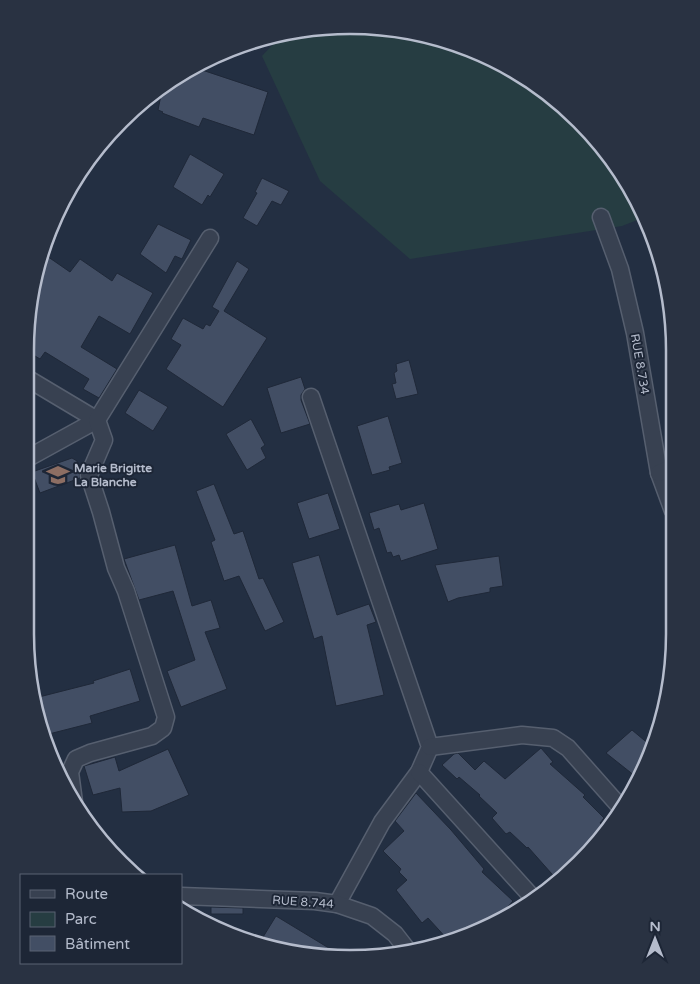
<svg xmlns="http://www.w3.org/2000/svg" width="700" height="984" font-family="'Varela Round',sans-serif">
<rect width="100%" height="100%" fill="#232f42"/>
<!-- green -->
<path fill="#263d42" d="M372,26L494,59L595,136L645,217L622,226L410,259L320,181L262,56L279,38Z"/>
<!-- building -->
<g fill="#424e64" stroke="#1f2838">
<path d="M199,69L268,92L254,135L203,118L199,127L162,113L163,112L158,110L162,90Z"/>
<path d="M190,154L224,174L210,197L208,195L202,205L173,187Z"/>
<path d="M262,178L289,191L281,205L272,201L257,226L243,218L257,193L255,192Z"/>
<path d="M158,224L191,240L182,259L175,256L166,273L140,254Z"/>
<path d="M44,254L70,272L80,259L112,281L117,273L153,293L130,334L99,316L81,347L117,369L99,398L83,389L89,379L45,352L40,359L30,353L31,286Z"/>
<path d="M237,261L249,269L224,311L267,338L223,407L166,369L181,345L171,339L183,318L203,329L206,324L210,326L219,311L212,307Z"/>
<path d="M409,360L418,394L396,399L392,384L396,383L394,373L397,371L396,364Z"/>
<path d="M301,377L305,389L301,395V400L310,424L281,433L267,388Z"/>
<path d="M139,390L168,407L153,431L125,413Z"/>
<path d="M388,416L402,463L389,467L390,470L372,475L357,426Z"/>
<path d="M251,419L265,445L261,448L266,458L247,470L226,434Z"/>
<path d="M72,458L77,461L80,470V478L40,493L32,472Z"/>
<path d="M214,484L234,534L243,531L259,579L263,578L284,622L265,631L239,576L224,581L211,542L215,540L196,491Z"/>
<path d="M328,493L340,529L309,539L297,503Z"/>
<path d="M424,503L438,549L401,561L399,555L393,557L391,552L387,553L379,528L374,530L369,513L399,504L401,510Z"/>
<path d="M175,545L192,606L211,600L220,628L205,632L227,689L181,707L167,671L195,660L173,591L139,600L124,559Z"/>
<path d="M319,555L337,615L369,604L376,622L367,625L384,695L336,706L322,636L314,639L292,563Z"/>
<path d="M499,556L503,586L490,588V592L458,598L448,602L435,565Z"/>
<path d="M130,669L140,701L90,716L92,723L45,735L35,698L94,683L93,681Z"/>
<path d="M632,730L650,745L640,780L606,753Z"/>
<path d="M541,748L553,762L550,764L585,795L583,797L604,818L600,823L609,830L563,879L559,882L528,847L527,848L510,832L506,834L492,818L497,813L479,796L480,795L459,777L457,779L442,765L454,754L458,753L475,770L484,761L505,779Z"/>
<path d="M168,749L189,795L151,811L122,812L120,788L93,795L84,766L115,757L119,771Z"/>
<path d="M416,793L451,830L484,869L482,872L513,901L494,922L475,934L449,941L428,918L422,923L396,890L407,880L399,872L401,869L383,851L404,831L395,821Z"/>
<path d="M211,907L243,908V914H211Z"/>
<path d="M276,916L342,956H307L260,942Z"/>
</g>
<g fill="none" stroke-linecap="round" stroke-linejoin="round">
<defs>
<g id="street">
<path d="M601,217L620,269L635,333L659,473L673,511"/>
<path d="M311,397L430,747L419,772L382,822L337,904"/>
<path d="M28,458L97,420L30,380"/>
<path d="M659,473L673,467"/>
<path d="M430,747L522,735L553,738L568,748L622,809"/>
<path d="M419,772L533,898"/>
<path d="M74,802L70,772L76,759L90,753L152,736L163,728L166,717L126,591L116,568L101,512L89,475L104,440L97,420L210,238"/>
<path d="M181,896L315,901L337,904L372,916L395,934L409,952"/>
</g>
</defs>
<!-- street casing -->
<use href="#street" stroke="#565f6f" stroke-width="19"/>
<!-- street -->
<use href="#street" stroke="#384151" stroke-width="16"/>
</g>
<!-- icons -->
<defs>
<symbol id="school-bare" viewBox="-9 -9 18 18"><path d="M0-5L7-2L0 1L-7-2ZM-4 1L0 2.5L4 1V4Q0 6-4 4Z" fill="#8d6e63" stroke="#1d2636" stroke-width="2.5" paint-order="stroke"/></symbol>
</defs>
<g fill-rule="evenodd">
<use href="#school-bare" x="42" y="459" width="32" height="32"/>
</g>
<g text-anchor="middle" stroke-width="4" stroke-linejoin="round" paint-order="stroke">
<!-- street labels -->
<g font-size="12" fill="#b5bccc" stroke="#1d2636">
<text transform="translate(640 364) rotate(80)" y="4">RUE 8.734</text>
<text transform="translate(303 902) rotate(4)" y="4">RUE 8.744</text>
</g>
<!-- poi labels -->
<g font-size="12" font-weight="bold" fill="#b5bccc" stroke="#1d2636" text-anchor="start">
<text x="74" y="472">Marie Brigitte<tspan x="74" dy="14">La Blanche</tspan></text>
</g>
</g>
<!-- crop -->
<path d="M0 0H700V984H0ZM350 34H350A316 316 0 0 1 666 350V634A316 316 0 0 1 350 950H350A316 316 0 0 1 34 634V350A316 316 0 0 1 350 34Z" fill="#293242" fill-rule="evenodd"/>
<path fill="none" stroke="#b5bccc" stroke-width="2.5" d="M350 34H350A316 316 0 0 1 666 350V634A316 316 0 0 1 350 950H350A316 316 0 0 1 34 634V350A316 316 0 0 1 350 34Z"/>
<!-- legend -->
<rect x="20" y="874" width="162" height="90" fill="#1d2636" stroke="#5a6272"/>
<rect x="30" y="890" width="25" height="8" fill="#384151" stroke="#5a6272"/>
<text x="65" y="899" font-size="15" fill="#b5bccc">Route</text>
<rect x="30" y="912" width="25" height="15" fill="#263d42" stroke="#5a6272"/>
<text x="65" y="924" font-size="15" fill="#b5bccc">Parc</text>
<rect x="30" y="936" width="25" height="15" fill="#424e64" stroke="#5a6272"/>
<text x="65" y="949" font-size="15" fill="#b5bccc">Bâtiment</text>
<!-- north arrow -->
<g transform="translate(655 939)" stroke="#1d2636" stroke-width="4" paint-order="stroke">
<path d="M0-4L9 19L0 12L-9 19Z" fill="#b5bccc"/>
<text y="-8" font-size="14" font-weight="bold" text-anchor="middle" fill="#b5bccc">N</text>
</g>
</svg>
